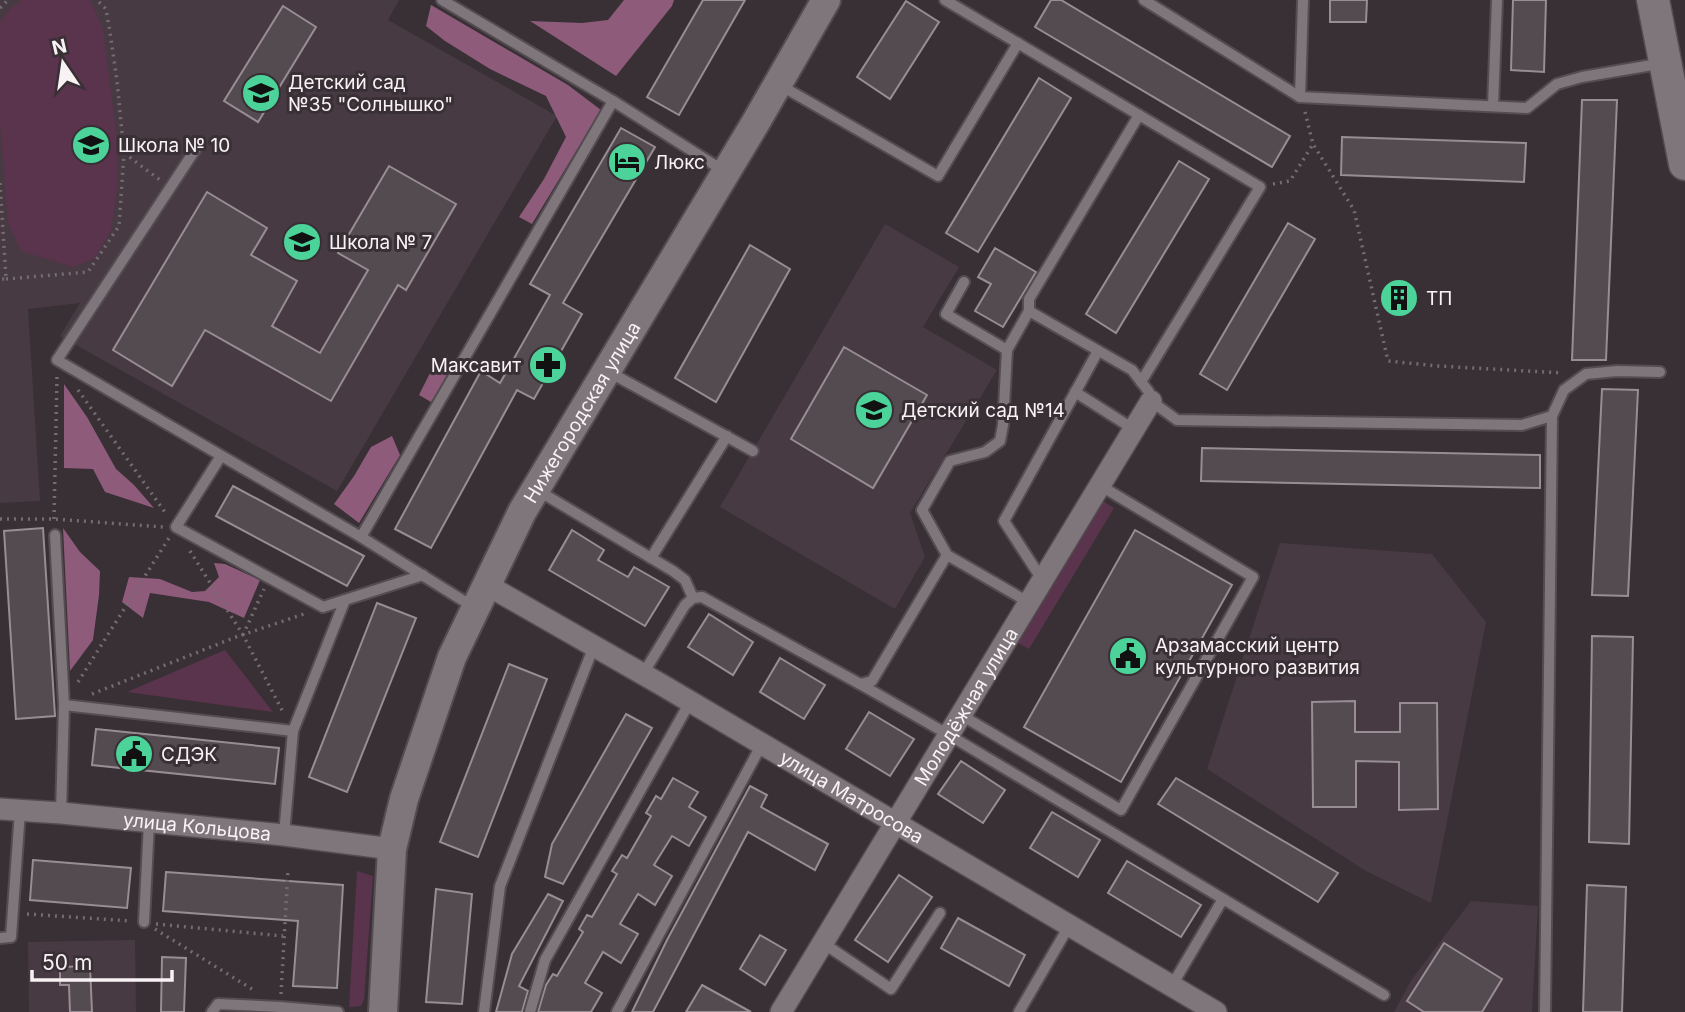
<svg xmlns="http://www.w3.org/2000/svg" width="1685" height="1012" font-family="Inter,sans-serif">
<rect width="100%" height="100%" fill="#383035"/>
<!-- built -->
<g fill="#483a42">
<path d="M0,0H399L388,20L557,116L337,491L60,336L80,303L28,309L40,501L0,503Z"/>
<path d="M885,224L959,267L923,327L997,370L910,513L925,557L895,609L720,507Z"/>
<path d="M1280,543L1432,554L1486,622L1431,903L1366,871L1207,769Z"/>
<path d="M1471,901L1538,906L1532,1012H1394L1412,979Z"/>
<path d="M135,940L136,1012H29L28,942Z"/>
</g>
<!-- green -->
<g fill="#5a334c">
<path d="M22,0H88L91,2L103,29L117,141V190L111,230L94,259L73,267L21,251L8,222L0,124V22L11,8Z"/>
<path d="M1101,500L1114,508L1029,649L1016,642Z"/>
<path d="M225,650L273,712L127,692Z"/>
<path d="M357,871L373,876L364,1000L361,1006L349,1007Z"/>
</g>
<!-- forest -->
<g fill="#8e5b7b">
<path d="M624,0H674L672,6L616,76L530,21L582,23L608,20Z"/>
<path d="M431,5L568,85L601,110L532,224L519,217L544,179L566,137L546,96L490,69L445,41L426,26Z"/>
<path d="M448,355V377L431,402L419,395L433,367Z"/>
<path d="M64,384L87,417L116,469L134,485L154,508L105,492L93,469L64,468Z"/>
<path d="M392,436L400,455L359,523L334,504L354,476L371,447Z"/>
<path d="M63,528L80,552L100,571L99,595L93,640L70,671Z"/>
<path d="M214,563L225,564L260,580L244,618L209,602L150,593L143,618L122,602L129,577L160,579L192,592L205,591L219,577Z"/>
</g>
<!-- building -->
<g fill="#544b51" stroke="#978d92" stroke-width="2">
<path d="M703,0H745L679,115L647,97Z"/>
<path d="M1051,0H1061L1290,136L1272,167L1035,27Z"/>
<path d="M1330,0H1367L1366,22H1330Z"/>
<path d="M1513,0H1546L1544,72L1511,70Z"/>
<path d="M906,1L939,22L890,99L857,77Z"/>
<path d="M283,6L316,27L258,122L224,101Z"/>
<path d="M1039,78L1071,98L978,252L946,233Z"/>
<path d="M1582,100H1617L1606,360H1572Z"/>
<path d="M621,128L655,147L563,303L582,314L534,399L517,390L431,548L395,529L481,371L500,383L550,295L530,284Z"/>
<path d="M1342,137L1526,143L1524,182L1341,175Z"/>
<path d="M1179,161L1209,179L1116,333L1086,314Z"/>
<path d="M389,166L456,204L406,290L398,285L331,401L205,330L172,386L113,350L207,192L267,228L251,255L297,281L272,326L320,353L368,270L338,253Z"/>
<path d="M1288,223L1315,239L1227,390L1200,374Z"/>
<path d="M750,245L790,269L716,402L675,378Z"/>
<path d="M995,248L1036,272L1003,327L975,311L991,284L978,277Z"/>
<path d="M1398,281L1412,288L1399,315L1385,308Z"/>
<path d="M844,347L927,395L873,488L791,439Z"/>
<path d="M1602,389L1638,390L1628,596L1592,595Z"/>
<path d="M1202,448L1540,455V488L1201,481Z"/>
<path d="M233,486L364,556L347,586L216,516Z"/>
<path d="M43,528L55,716L16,719L4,531Z"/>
<path d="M572,530L604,550L598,560L628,577L634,567L669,587L645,626L549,570Z"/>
<path d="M1135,530L1232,585L1121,782L1024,727Z"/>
<path d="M377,603L416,618L347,792L309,777Z"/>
<path d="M709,614L753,642L733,675L688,647Z"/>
<path d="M1592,636L1633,637L1629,844L1589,842Z"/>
<path d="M780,658L825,685L804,719L760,692Z"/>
<path d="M509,664L547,679L478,857L440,842Z"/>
<path d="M1355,701V732H1400V703H1437L1438,809L1399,810V762L1356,761V807H1313L1312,702Z"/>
<path d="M869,712L914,739L890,776L846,749Z"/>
<path d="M626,714L652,728L563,884L545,877L552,844Z"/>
<path d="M96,729L279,748L275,784L92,765Z"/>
<path d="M961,761L1005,790L983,823L938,794Z"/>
<path d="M673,778L698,792L689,807L706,817L689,846L672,836L654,865L672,876L655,905L638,894L620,924L638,934L621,963L603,952L585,983L602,993L591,1012H538L546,985L553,974L557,976L583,932L579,929L587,915L592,917L617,874L612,871L622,855L627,858L651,816L646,813L656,796L661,799Z"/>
<path d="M1176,778L1338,873L1318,902L1158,804Z"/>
<path d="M750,786L767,795L761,807L828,844L815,870L748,832L653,1012H632L667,940Z"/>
<path d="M1052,812L1100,840L1078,877L1030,848Z"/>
<path d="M33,860L131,868L127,908L30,900Z"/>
<path d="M1127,861L1201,905L1181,937L1108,893Z"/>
<path d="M166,872L343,885L337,988L293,986L298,921L163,911Z"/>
<path d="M899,875L932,897L888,962L855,940Z"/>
<path d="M1587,885L1626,887L1622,1012H1583Z"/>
<path d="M436,889L472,894L462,1004L426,1002Z"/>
<path d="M548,894L563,901L519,986L528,991L522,1012H496L512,954Z"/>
<path d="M958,918L1025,955L1009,986L941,948Z"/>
<path d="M760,935L786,950L765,985L740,969Z"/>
<path d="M1444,943L1502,979L1482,1012H1424L1407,1001Z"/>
<path d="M162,957L186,958L184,1012H161Z"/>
<path d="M90,966L92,1012H70L69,985H60V967Z"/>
<path d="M702,985L751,1012H686Z"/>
</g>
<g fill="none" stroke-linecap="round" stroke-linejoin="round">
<defs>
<g id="service">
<path d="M442,0L613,101L724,171"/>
<path d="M945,0L1139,115L1029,299V311L1132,370L1149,392L1151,401L1177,420L1522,425L1552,416L1564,390L1586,374L1617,371L1660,372"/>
<path d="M1144,0L1300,97L1527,108L1557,84L1582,77L1664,63"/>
<path d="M778,84L938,176L1018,43"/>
<path d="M1300,97L1303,0"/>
<path d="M1493,106L1497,0"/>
<path d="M1139,115L1260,187L1141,382"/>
<path d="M197,147L57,360L361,537L475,608"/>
<path d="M964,282L946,314L1007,350L1029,311"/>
<path d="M1007,350L1003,425L1000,441L985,452L950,461L922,510L947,555L1030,603"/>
<path d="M609,372L753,451"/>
<path d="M1075,392L1135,430"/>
<path d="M221,456L176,527L323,607L423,575"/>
<path d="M537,490L673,571L685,580L693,598"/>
<path d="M55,535L64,705L61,813"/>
<path d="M361,537L613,101"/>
<path d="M651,558L727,436"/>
<path d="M1043,581L1004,521L1098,351"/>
<path d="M643,674L685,605L693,598L702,597L860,684L872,681L947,555"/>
<path d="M860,684L949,735L1384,995"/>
<path d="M64,705L293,731L284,835"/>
<path d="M961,715L1121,810L1253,577L1101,486"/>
<path d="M293,731L345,600"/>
<path d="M144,922L149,823"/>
<path d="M0,938L11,937L20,811"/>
<path d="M823,943L891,989L940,913"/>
<path d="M1171,987L1223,899"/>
<path d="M212,1012L218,1004L280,1007L338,1012"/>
<path d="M484,1012L500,886L594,646"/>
<path d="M530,1012L545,960L690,702"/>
<path d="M617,1012L762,744"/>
<path d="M1019,1012L1069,926"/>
<path d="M1545,1012L1552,416"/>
</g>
<g id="minor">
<path id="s1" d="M487,585L662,685L1216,1012"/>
<path id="s2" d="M0,809L61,813L284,835L392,849"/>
<path id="s3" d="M781,1012L1151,401"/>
</g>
<g id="tertiary">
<path id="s4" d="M383,1012L392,849L404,799L452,657L522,512L756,122L826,0"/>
</g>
<path id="secondary" d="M1653,0L1685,164"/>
</defs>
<!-- service casing -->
<use href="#service" stroke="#534c50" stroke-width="14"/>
<!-- minor casing -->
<use href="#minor" stroke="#534c50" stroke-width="24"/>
<!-- tertiary casing -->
<use href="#tertiary" stroke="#534c50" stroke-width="32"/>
<!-- secondary casing -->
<use href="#secondary" stroke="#534c50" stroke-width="35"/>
<!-- path -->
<g stroke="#736c70" stroke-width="3.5" stroke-dasharray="2 5" stroke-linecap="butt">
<path d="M0,8L8,0"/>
<path d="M1305,112L1313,144L1354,210L1388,361L1438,366L1563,373"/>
<path d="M124,153L160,180"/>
<path d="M0,183L6,279H0"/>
<path d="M1273,184L1290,181L1313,144"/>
<path d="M6,279L88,272L119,226L124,153L117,81L110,32L106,9L97,0"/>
<path d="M78,390L167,515"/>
<path d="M0,519H54L163,527"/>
<path d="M54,519L57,376"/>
<path d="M190,551L243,635L284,714"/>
<path d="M243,635L264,589"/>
<path d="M78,682L169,538"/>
<path d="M92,694L236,637L304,614"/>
<path d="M27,914L131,921"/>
<path d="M156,924L283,936"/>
<path d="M155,929L255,991"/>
<path d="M281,994L288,870"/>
</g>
<!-- service -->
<use href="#service" stroke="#7f767b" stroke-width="10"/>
<!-- minor -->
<use href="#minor" stroke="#7f767b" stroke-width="21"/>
<!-- tertiary -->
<use href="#tertiary" stroke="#7f767b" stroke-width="28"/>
<!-- secondary -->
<use href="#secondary" stroke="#7f767b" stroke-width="32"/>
</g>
<!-- icons -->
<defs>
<symbol id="school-disc" viewBox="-11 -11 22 22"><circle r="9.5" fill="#4cd39a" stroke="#383035"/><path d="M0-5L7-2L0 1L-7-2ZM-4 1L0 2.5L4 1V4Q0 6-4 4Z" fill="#111"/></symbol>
<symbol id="hotel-disc" viewBox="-11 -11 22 22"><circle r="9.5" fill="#4cd39a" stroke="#383035"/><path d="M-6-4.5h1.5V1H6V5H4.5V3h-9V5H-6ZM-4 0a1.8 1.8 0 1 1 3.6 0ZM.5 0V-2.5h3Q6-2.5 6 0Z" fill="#111"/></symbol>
<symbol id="building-disc" viewBox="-11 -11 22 22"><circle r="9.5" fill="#4cd39a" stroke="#383035"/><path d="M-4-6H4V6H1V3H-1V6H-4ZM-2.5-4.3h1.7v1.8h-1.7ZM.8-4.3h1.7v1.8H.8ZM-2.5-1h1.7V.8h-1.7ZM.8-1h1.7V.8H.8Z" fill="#111"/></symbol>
<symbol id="pharmacy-disc" viewBox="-11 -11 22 22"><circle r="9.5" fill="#4cd39a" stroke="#383035"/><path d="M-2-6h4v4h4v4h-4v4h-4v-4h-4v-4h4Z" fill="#111"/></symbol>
<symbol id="civic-disc" viewBox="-11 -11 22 22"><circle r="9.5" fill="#4cd39a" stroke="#383035"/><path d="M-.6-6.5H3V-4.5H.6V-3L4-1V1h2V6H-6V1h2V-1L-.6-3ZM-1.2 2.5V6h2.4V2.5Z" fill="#111"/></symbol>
</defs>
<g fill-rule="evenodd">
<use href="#school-disc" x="239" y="71" width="44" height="44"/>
<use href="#school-disc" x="69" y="123" width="44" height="44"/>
<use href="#hotel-disc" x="605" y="140" width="44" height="44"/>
<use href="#school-disc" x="280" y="220" width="44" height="44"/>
<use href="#building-disc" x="1377" y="276" width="44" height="44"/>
<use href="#pharmacy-disc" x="526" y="343" width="44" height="44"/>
<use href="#school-disc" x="852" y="388" width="44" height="44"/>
<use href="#civic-disc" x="1106" y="634" width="44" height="44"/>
<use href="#civic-disc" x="112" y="732" width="44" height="44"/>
</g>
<g text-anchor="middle" stroke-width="6" stroke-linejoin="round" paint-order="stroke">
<!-- poi labels -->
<g font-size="19" fill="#f8f2f5" stroke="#383035" text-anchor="start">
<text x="288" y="89">Детский сад<tspan x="288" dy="22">№35 "Солнышко"</tspan></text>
<text x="118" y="152">Школа № 10</text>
<text x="654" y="169">Люкс</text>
<text x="329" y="249">Школа № 7</text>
<text x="1426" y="305">ТП</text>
<text x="521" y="372" text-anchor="end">Максавит</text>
<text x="901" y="417">Детский сад №14</text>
<text x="1155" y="652">Арзамасский центр<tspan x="1155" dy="22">культурного развития</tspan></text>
<text x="161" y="761">СДЭК</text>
</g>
<!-- street labels -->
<g font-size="19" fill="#f8f2f5" stroke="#383035">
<text dy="7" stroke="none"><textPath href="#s4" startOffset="642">Нижегородская улица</textPath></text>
<text dy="7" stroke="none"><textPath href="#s3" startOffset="357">Молодёжная улица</textPath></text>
<text dy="7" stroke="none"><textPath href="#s1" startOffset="422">улица Матросова</textPath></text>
<text dy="7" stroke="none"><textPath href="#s2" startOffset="198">улица Кольцова</textPath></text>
</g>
</g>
<!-- north arrow -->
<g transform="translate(63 63) rotate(347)" stroke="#383035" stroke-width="5" paint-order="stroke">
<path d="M0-5L12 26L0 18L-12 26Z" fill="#f8f2f5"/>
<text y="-10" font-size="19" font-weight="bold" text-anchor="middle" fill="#f8f2f5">N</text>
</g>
<!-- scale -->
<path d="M32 970v10h140v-10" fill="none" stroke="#f8f2f5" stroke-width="3.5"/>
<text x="42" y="970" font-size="21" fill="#f8f2f5" stroke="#383035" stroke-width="5" paint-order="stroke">50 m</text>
</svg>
